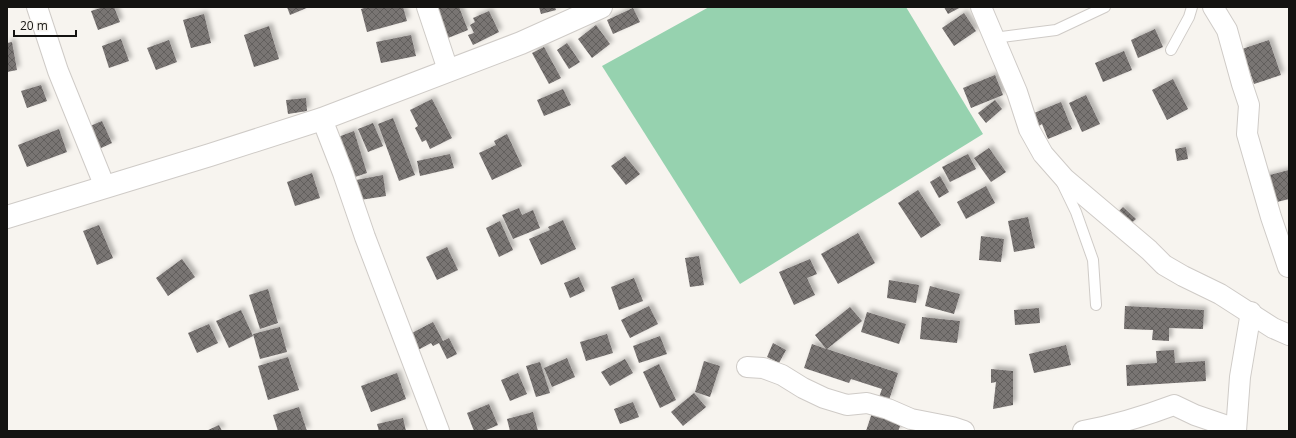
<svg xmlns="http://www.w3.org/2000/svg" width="1296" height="438" font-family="'Open Sans',sans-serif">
<defs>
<pattern id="building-cross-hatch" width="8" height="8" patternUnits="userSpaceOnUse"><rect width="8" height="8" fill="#797473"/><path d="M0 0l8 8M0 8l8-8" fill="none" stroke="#625e5d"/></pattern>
<filter id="shadow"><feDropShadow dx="3.5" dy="-3.5" stdDeviation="2" flood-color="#0004"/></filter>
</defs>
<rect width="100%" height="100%" fill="#f7f4ef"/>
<!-- green -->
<path fill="#96d2af" d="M709,7H906L983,134L740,284L602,66Z"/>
<!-- building -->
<g fill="url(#building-cross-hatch)" filter="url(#shadow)">
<path d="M104,7H114L120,22L98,30L91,11Z"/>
<path d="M287,7H309L290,15Z"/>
<path d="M367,7H403L407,21L367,32L361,9Z"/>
<path d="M441,7H459L468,30L448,38L437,9Z"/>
<path d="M539,7H555L556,10L541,14Z"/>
<path d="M944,7H961L948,14Z"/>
<path d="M633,8L640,22L613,34L607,20Z"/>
<path d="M489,11L499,32L473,45L468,35L474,33L470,25L475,22L473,18Z"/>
<path d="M964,13L976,31L954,46L942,28Z"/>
<path d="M204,14L211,43L191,48L183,20Z"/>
<path d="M596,25L610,44L592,58L578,39Z"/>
<path d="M269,26L279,59L254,67L244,35Z"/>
<path d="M1155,29L1163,47L1138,58L1131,40Z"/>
<path d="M411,35L416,56L381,63L376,42Z"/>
<path d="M121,39L129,61L109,68L102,46Z"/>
<path d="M169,40L177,62L156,70L147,48Z"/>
<path d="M1269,40L1281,75L1254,84L1242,49Z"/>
<path d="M12,42L17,70L7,72V43Z"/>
<path d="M567,43L580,62L569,69L557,50Z"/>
<path d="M544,47L561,78L549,84L532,53Z"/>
<path d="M1124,51L1132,70L1103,82L1095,63Z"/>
<path d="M995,75L1003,95L971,108L963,88Z"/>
<path d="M1173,79L1188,109L1167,120L1152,90Z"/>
<path d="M41,85L47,101L27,108L21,91Z"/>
<path d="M563,89L571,105L544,116L537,100Z"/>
<path d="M1086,95L1100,124L1082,132L1069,103Z"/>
<path d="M306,98L307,111L288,114L286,100Z"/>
<path d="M432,99L452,138L430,149L426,140L422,142L415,128L418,126L410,110Z"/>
<path d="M995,100L1002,109L986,123L978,113Z"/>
<path d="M1061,102L1072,129L1048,139L1042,124L1039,126L1034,113Z"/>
<path d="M393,118L415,175L399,181L378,124Z"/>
<path d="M102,121L112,143L99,149L90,126Z"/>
<path d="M373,123L383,146L368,152L358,129Z"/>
<path d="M59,129L67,152L27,167L18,145Z"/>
<path d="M354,131L367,173L352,178L338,137Z"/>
<path d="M507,134L522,166L492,180L479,153L496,145L494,141Z"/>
<path d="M1186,147L1188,159L1177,161L1175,149Z"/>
<path d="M989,148L1006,172L991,182L974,158Z"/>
<path d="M450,154L454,168L420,176L417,161Z"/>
<path d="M968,154L976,169L950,182L942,167Z"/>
<path d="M625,156L640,174L626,185L611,166Z"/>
<path d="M1289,170V199L1269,204L1262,177Z"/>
<path d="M312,173L320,198L295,206L287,182Z"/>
<path d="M383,175L386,196L360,200L356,180Z"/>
<path d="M940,176L949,192L939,198L930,182Z"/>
<path d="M986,186L995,203L966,219L957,202Z"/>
<path d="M918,190L941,225L921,238L898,203Z"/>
<path d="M1123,207L1136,219L1128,226L1116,214Z"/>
<path d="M519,208L522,215L533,210L540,228L513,239L502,215Z"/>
<path d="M1028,217L1035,248L1014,252L1008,221Z"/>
<path d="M563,220L576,249L541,265L529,239L550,230L548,227Z"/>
<path d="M500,221L513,250L499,257L486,228Z"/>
<path d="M99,225L113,258L97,265L83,231Z"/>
<path d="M858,233L875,263L838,284L821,254Z"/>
<path d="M981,236L1004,239L1001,262L979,260Z"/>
<path d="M447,247L458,270L437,280L426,257Z"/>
<path d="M699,256L704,285L690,287L685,258Z"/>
<path d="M182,259L195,277L168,296L156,278Z"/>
<path d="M810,259L817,274L807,278L815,295L794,305L779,272Z"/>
<path d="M579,277L585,291L570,298L564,283Z"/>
<path d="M634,278L643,301L619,310L611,287Z"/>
<path d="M889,280L919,285L916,303L887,298Z"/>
<path d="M930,286L960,294L954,314L925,306Z"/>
<path d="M268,289L278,323L260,329L249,295Z"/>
<path d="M649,306L658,324L630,338L621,320Z"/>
<path d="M1125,306L1204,310L1203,329L1169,328V341L1152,340L1153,330L1124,329Z"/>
<path d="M850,307L862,321L827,349L898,373L889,400L879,397L882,389L851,379L849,383L804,368L812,344L826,349L815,335Z"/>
<path d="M1039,308L1040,323L1015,325L1014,310Z"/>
<path d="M241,310L253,336L229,348L216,321Z"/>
<path d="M867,312L906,324L899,344L861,332Z"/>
<path d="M922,317L960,321L957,343L920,339Z"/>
<path d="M433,322L443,341L449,338L457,354L447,359L439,343L433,346L431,343L418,350L410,334Z"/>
<path d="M209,324L218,343L197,353L188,333Z"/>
<path d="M280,327L287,352L260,359L253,334Z"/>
<path d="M607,334L613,353L586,361L580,342Z"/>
<path d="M660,336L667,354L639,363L633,346Z"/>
<path d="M773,343L786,350L779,363L767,357Z"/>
<path d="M1066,345L1071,365L1034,373L1029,354Z"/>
<path d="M1174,350L1175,363L1205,361L1206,381L1127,386L1126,365L1157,363L1156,351Z"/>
<path d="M288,357L299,390L268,400L258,366Z"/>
<path d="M567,358L575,377L552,387L544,368Z"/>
<path d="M625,359L633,373L610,386L601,372Z"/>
<path d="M704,361L720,366L710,397L695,392Z"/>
<path d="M540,362L550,393L536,397L526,366Z"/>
<path d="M659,364L676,400L660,408L643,372Z"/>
<path d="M991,369L1013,371V405L993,409L996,382L991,383Z"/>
<path d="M397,373L406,399L371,412L361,386Z"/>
<path d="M518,373L527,394L510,401L501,380Z"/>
<path d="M694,393L706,407L683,426L671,412Z"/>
<path d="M633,402L639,417L620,424L614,409Z"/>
<path d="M489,404L498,425L484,431H474L467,413Z"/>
<path d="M299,407L307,431H278L273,415Z"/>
<path d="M533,412L538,431H510L507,419Z"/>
<path d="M872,413L901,424L898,431H866Z"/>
<path d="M403,418L406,431H379L377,424Z"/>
<path d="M219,425L222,431H206Z"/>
</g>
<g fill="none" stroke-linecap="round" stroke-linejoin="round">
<defs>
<g id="service">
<path d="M994,38L1056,30L1105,7"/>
<path d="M1171,50L1189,17L1192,7"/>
<path d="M1061,181L1076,212L1093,260L1096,305"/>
</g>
<g id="minor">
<path d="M37,7L58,71L105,187"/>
<path d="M427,7L448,70"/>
<path d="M981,7L1017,92L1029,129L1043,154L1065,179L1149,250L1164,265L1183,276L1220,294L1273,328L1289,335"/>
<path d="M1213,7L1227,30L1242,84L1249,105L1247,134L1271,217L1288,267"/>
<path d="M322,119L343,173L365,237L439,431"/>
<path d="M747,367L763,368L782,375L803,388L824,398L847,405L867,403L888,409L911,419L952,427L964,431"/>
<path d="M1083,431C1116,425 1142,417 1174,405L1195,415L1236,429"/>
<path d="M1236,431L1240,377L1251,312"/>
</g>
<path id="tertiary" d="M7,217L210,155L322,119L521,43L601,7"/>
</defs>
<!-- service casing -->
<use href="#service" stroke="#cfcbc7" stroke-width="12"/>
<!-- minor casing -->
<use href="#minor" stroke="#cfcbc7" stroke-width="22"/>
<!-- tertiary casing -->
<use href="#tertiary" stroke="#cfcbc7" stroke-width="24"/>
<!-- service -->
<use href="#service" stroke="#fff" stroke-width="10"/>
<!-- minor -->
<use href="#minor" stroke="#fff" stroke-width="20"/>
<!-- tertiary -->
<use href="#tertiary" stroke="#fff" stroke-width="22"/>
</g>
<!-- border -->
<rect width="1296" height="438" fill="none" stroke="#141311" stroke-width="16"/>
<!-- scale -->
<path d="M14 30v6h62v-6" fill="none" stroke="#141311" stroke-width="2"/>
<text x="20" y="30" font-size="12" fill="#141311" stroke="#f7f4ef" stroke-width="3" paint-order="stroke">20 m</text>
</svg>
